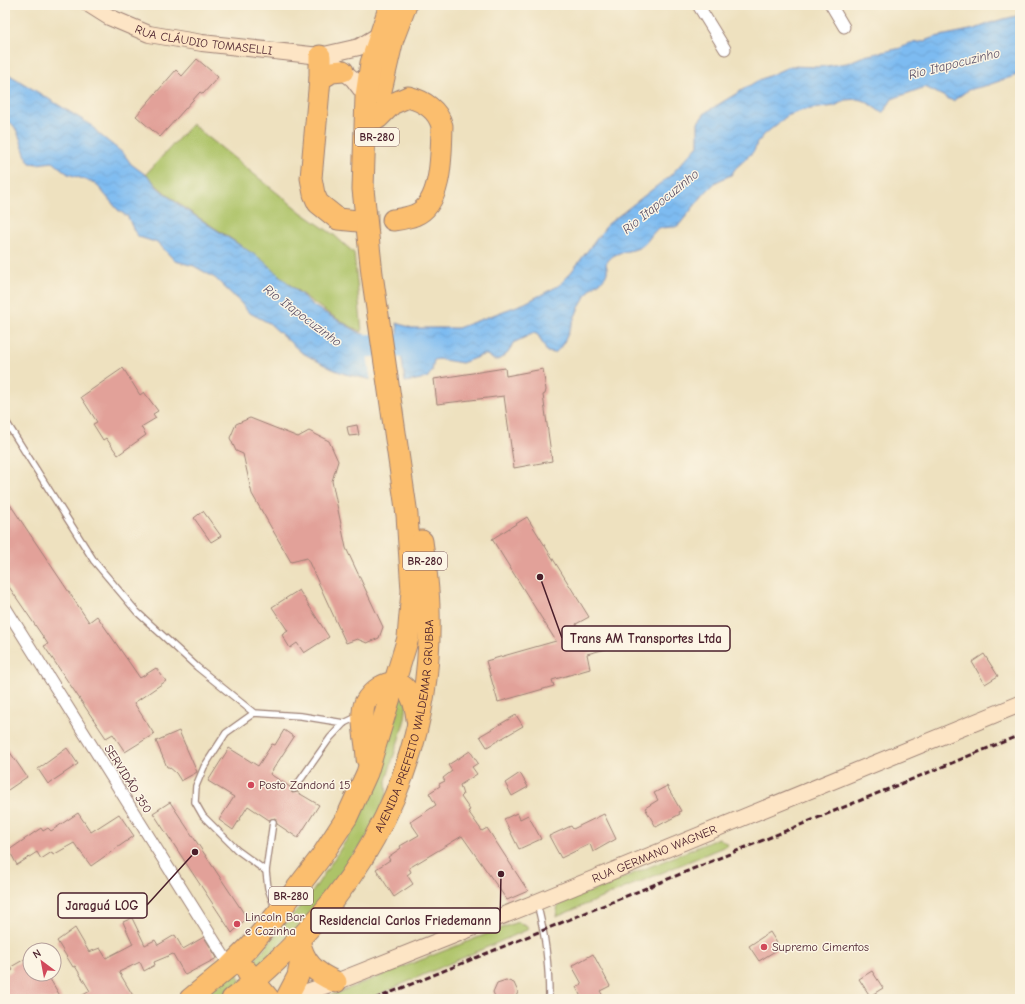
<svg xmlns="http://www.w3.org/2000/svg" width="1025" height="1004" font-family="'Comic Neue',sans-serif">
<defs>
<pattern id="water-waves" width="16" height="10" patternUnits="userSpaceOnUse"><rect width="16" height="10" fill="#7dbbf1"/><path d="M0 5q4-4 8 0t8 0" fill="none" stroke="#6ea0cf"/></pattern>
</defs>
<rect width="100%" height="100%" fill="#fcf5e5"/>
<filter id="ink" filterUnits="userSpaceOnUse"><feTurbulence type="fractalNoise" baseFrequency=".025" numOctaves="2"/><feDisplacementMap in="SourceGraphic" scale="8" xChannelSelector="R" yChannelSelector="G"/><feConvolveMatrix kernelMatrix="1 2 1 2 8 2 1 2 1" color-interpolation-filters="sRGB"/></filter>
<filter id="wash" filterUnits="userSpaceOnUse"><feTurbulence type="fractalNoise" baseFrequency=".012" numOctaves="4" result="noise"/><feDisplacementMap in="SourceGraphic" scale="16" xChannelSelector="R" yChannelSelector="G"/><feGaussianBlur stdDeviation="0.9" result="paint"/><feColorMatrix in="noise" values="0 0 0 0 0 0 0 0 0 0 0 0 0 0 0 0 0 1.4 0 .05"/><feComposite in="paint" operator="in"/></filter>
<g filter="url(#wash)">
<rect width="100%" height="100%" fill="#eee1bf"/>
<!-- green -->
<g fill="#adc367" stroke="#7c7149">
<path d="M192,124L302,213L334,235L354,253L362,332C316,311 281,275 240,245C208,222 172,204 146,174Z"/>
<path d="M401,694L407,703L405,719L386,781L387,794L369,833L312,914L256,967V958L313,891L356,825L370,794L373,777Z"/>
<path d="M719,838L728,845L556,917L558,905Z"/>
<path d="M517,922L526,925L529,929L368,999H322Z"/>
<path d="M238,968V976L242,983L219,999H200Z"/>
</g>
<!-- water -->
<g fill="url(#water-waves)" stroke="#646d8e">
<path d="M1020,15V74L988,85L968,90L953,101L925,87L892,99L885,110L882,113L865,101L857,99L845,100L835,106L803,110L787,116L765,134L757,143L754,151L735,169L731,175L716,182L704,194L679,225L675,227L659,228C652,232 649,241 642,246C631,254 615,248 606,264C612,281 593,283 588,293C585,299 579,306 577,312C571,325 566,344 555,353L547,352L538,335L534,333L513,343L508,353L498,360H494L487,355H483L462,363L438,359L434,360L432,371L427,378L405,382L397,323L412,328H458L525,303L560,285L572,271L608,224L671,175L698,145V122L706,112L757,81L791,66L819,67L847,63L864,56L901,48L910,43L921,42L935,37L975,29L996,21Z"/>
<path d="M5,72L91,125L99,134L124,154L131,164L150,178L158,188L183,208L261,259L315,307L362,334H370L373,380L345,374L330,368L301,352L269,323L248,312L241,303L215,278L194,266L175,261L158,243L139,237L134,231L128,217L118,210L95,183L68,174L53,162L37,164L30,163C20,150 22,127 5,119Z"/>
</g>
<!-- pier -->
<path fill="#eee1bf" d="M379,326L378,384L371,382L364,332H369Z"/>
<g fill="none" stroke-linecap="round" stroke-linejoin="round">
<!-- river -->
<path stroke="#7dbbf1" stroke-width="23" d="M362,346L389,345L430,349"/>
</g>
<g id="blocks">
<!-- building -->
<g fill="#e2a199">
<path d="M197,59L218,77L203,94L200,92L160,137L136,116L176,70L182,76Z"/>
<path d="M123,368L140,395L144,392L158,411L153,414L156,418L141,427L146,435L118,455L106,438L103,440L93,424L97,422L81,397Z"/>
<path d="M505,368L506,376L543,369L546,390L545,394L543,395L552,461L514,468L504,396L437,404L434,379Z"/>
<path d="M250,418L298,437L309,431L329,441L338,461L332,481L346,548L383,627L379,638L367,643L357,639L346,643L307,558L291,562L252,494L243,454L236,451L230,438L236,424Z"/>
<path d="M357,425L359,435L349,436L347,427Z"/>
<path d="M5,497L89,622L97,616L140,678L156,668L166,681L134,703L154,734L125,752L113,734L106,738L44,646L48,644L5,581Z"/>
<path d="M203,511L221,536L211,542L194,518Z"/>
<path d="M527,517L589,617L576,624L583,642L599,637L606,649L587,654L590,669L552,680L554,686L498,702L486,661L556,641L492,539Z"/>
<path d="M299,590L329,637L304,653L297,643L290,648L282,635L288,631L272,607Z"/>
<path d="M984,654L998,676L985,684L972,662Z"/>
<path d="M516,715L523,726L487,747L480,736Z"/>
<path d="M284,730L294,737L270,774L290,787L292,793L297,792L319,805L298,838L277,824L275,818L269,820L248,806L233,830L219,820L234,797L208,781L229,748L258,766L272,744L275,745Z"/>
<path d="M179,731L197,772L181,781L176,773L169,767H167L156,741Z"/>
<path d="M5,745L27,777L5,792Z"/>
<path d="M67,748L78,764L48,784L38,769Z"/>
<path d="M470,751L478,763L472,767L477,774L460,785L463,795L461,797L470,810L468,811L482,831L487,828L528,891L507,900L462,836L409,868L411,872L407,875L413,884L394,897L376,869L390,860L388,857L401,848L400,846L419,835L410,822L436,805L429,793L440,786L439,784L445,781L443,778L452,771L448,765Z"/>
<path d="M520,773L528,787L512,796L505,783Z"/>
<path d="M667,786L681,811L679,812L680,814L656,827L645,808L658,800L654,793Z"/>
<path d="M170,802L247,918L232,933L153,813Z"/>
<path d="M78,813L91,832L119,814L134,836L91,866L74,843L53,855L52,852L41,859L37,852L17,865L9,850L41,828L43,831L48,828L51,831Z"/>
<path d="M517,813L520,819L528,815L541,839L519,849L504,819Z"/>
<path d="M604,814L616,839L593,852L590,844L561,858L549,836L571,826L573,829Z"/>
<path d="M132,918L145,945L155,940L158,945L175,935L183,949L204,937L217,958L185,975L173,954L154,962L155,965L144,971L140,962L119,972L135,999H76L90,991L75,966L73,967L57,941L75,928L89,952L100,948L106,958L133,944L123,922Z"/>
<path d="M770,932L780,948L759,961L749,946Z"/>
<path d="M593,954L610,986L600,991L605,999H582L576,987L582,984L572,966Z"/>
<path d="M30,956V974H47L62,999H5V975L13,970L11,967Z"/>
<path d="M872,971L883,988L870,996L859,979Z"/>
<path d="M506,980L514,983L518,992L515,999H496L493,992L497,983Z"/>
</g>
</g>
</g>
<g filter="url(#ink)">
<use href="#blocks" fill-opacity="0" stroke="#9c8075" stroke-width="1"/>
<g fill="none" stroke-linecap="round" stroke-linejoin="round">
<!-- highway-tunnel -->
<path stroke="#cdbaa1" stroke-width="21" stroke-dasharray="21 10" stroke-linecap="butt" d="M358,221L393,220"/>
<defs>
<g id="lane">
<path d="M5,420L94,561L137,612L197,667L254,713"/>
<path d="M294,789L330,738L344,723L359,716"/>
<path d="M273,822L266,871L268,888L275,908"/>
<path d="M266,871L237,850L203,816L195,802L196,786L204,767L226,733L254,713L301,716L344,723"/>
<path d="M537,904C546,936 549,966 549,999"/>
</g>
<g id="street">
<path d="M698,5L725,49"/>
<path d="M831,5L844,27"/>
<path d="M5,607L230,966"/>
</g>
<g id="secondary">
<path id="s1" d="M90,5L109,17L149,34L202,43L320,56L359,47L379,35"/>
<path d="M334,64L353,79L366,96"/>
<path id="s2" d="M286,999L336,982L537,902L1020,704"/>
</g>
<g id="highway">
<path d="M320,56V79L311,178L314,194L318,203L338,219L358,221"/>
<path d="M320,79L332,72L343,71"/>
<path d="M380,95L393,39L406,5"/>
<path d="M378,118L392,104L408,97C424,101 438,110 442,126C441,152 443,204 415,215C408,218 400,219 393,220"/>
<path d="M367,759C367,743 359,717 365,703C368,697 375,690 380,687C405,673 415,699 417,719"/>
<path d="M299,940C304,963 314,972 336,982"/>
<path d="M247,971C248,976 265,993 269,999"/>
<path d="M190,999L230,966L250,946L277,914L321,857L347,817L367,773L408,638L412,591L407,515L372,274L363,189L366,96L371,63L390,5"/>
<path id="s3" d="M232,999C252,985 269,968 287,951C381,861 433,741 429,610C429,587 425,564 422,541"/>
<path d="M286,999L298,976L302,955"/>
</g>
</defs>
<!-- lane casing -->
<use href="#lane" stroke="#9c8075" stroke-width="8"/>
<!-- street casing -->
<use href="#street" stroke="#9c8075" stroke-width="13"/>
<!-- secondary casing -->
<use href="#secondary" stroke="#9c8075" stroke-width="18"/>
<!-- highway casing -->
<use href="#highway" stroke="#9c8075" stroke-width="23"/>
<!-- lane -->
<use href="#lane" stroke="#fff" stroke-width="5.5"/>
<!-- street -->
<use href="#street" stroke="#fff" stroke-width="11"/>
<!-- secondary -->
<use href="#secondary" stroke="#fde5c5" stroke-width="16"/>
<!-- highway -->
<use href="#highway" stroke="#fbbe6e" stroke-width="21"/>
<!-- rail -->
<path stroke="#4a1f2b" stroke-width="3" stroke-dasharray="6 3" stroke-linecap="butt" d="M375,999L1020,735"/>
</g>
</g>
<!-- markers -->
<g fill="#d1495b" stroke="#fcf5e5" stroke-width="1.5">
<circle cx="251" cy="785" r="4"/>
<circle cx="237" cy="924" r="4"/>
<circle cx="764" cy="947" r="4"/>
</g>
<g text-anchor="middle" stroke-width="3" stroke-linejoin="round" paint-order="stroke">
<!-- shield labels -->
<g fill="#fcf5e5" stroke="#7f5f63" stroke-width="1">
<rect x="355" y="128" width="44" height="18" rx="3"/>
<rect x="403" y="552" width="44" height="18" rx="3"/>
<rect x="269" y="887" width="44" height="18" rx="3"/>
</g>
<g font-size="11" font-weight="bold" fill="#4a1f2b">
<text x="377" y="141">BR-280</text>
<text x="425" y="565">BR-280</text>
<text x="291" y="900">BR-280</text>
</g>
<!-- street labels -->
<g font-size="12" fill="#4a1f2b" stroke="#fcf5e5">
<text dy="4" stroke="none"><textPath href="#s1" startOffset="121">RUA CLÁUDIO TOMASELLI</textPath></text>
<text dy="4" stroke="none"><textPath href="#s3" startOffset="334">AVENIDA PREFEITO WALDEMAR GRUBBA</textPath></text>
<text transform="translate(128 779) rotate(58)" y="4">SERVIDÃO 350</text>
<text dy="4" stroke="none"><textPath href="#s2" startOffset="396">RUA GERMANO WAGNER</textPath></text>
</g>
<!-- poi labels -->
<g font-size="12" fill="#4a1f2b" stroke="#fcf5e5" text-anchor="start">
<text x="259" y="789">Posto Zandoná 15</text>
<text x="245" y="921">Lincoln Bar<tspan x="245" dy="14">e Cozinha</tspan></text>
<text x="772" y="951">Supremo Cimentos</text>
</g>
<!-- water labels -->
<g font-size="13" font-style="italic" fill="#594e66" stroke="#fcf5e5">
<text transform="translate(954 63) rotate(-14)" y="5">Rio Itapocuzinho</text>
<text transform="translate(660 201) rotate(-39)" y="5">Rio Itapocuzinho</text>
<text transform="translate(303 315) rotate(37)" y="5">Rio Itapocuzinho</text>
</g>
</g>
<!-- callouts -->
<path fill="none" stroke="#4a1f2b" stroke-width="1.5" d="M540 577L562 638M195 852L147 905M501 874L500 921"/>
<g fill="#4a1f2b" stroke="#fcf5e5" stroke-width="1.5">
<circle cx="540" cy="577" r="4"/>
<circle cx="195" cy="852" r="4"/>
<circle cx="501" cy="874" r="4"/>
</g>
<g fill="#fcf5e5" stroke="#4a1f2b" stroke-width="1.5">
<rect x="562" y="626" width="168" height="25" rx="4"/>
<rect x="58" y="893" width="89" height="25" rx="4"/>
<rect x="311" y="908" width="189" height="25" rx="4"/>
</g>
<g font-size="13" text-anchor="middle" font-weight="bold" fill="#4a1f2b">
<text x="646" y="643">Trans AM Transportes Ltda</text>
<text x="102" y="910">Jaraguá LOG</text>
<text x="405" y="925">Residencial Carlos Friedemann</text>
</g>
<!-- margin -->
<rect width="1025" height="1004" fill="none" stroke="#fcf5e5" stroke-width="20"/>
<!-- north arrow -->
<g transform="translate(42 962) rotate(328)"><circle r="19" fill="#fcf5e5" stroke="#b59f9b"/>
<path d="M0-3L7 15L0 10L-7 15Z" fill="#d1495b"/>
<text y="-6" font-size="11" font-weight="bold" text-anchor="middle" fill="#4a1f2b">N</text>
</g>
</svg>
